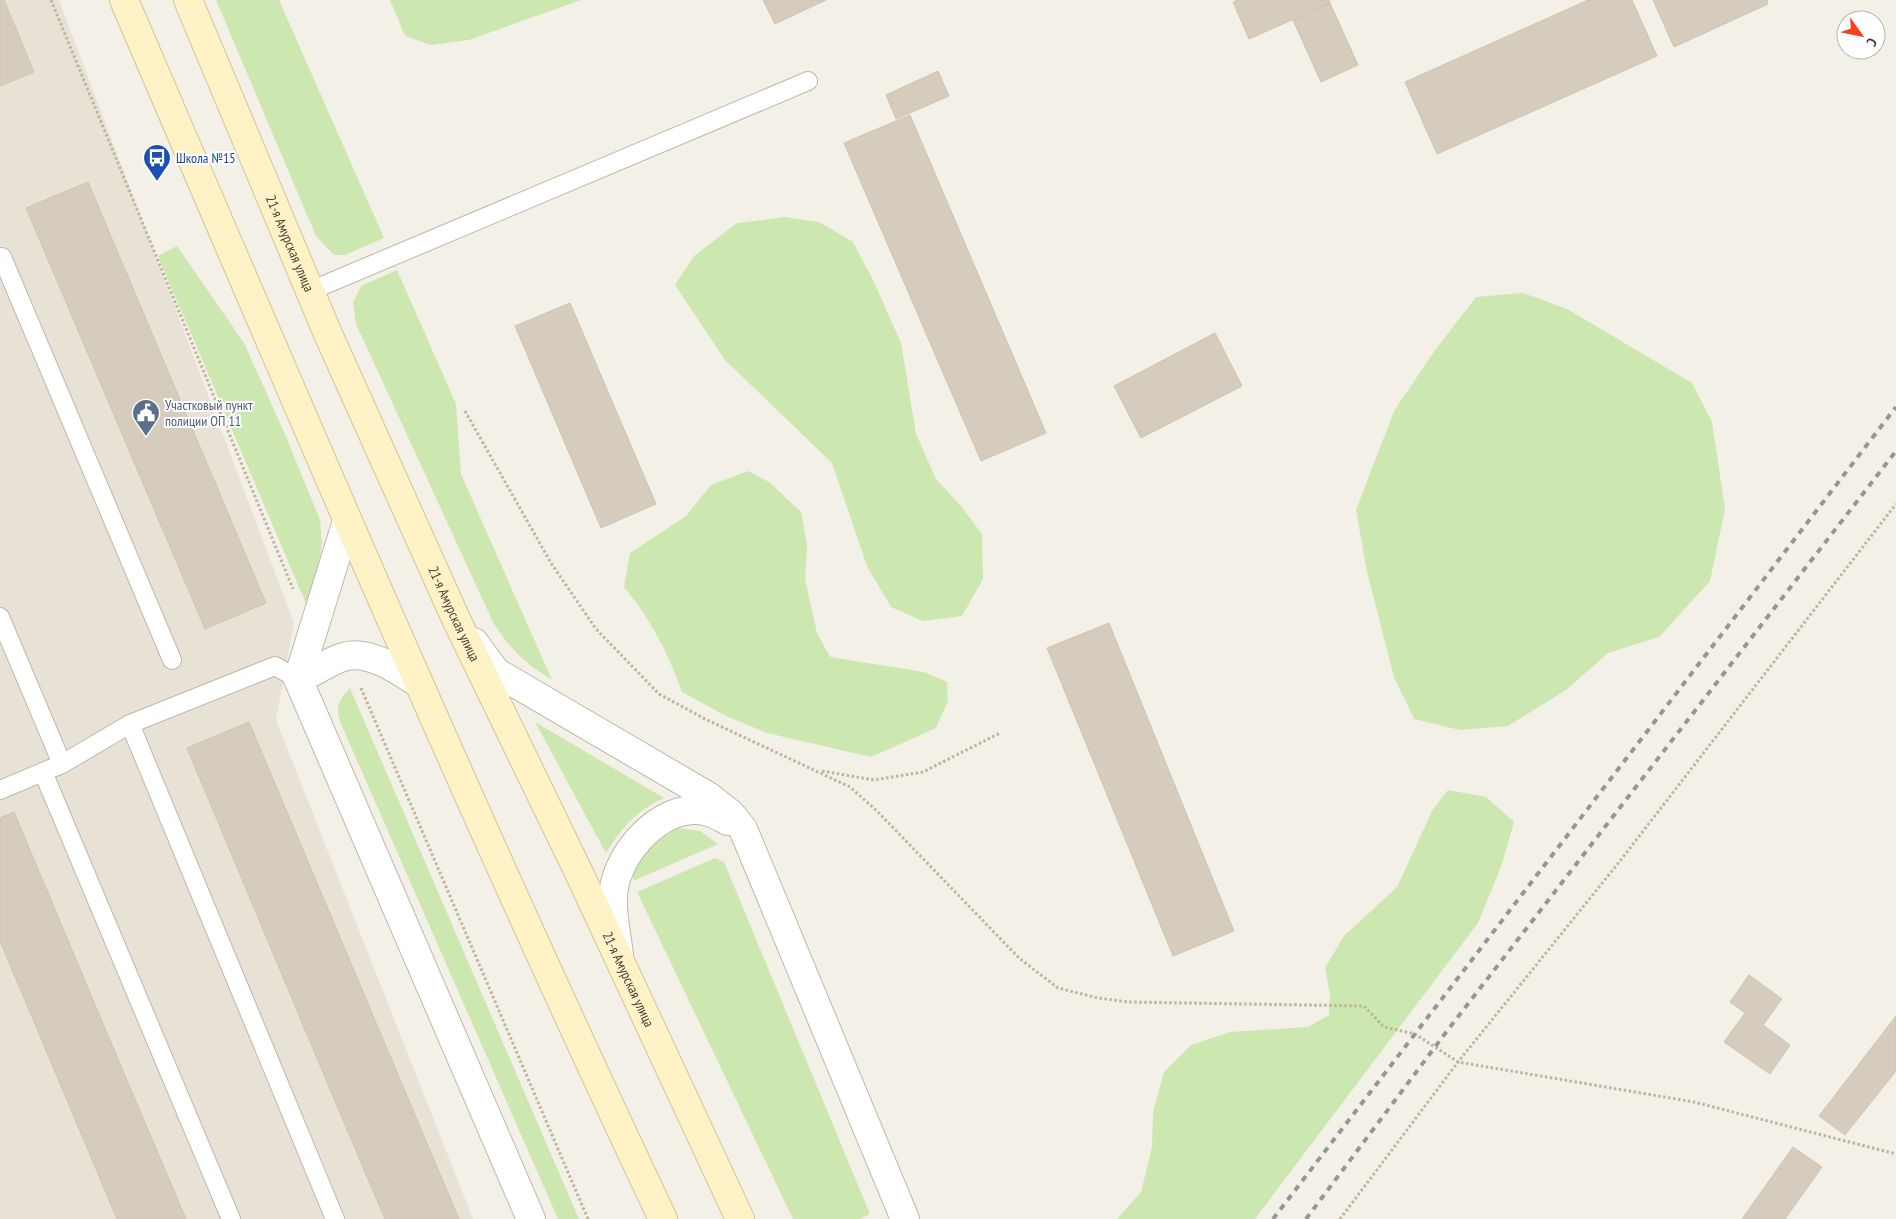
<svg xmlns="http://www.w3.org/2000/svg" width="1896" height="1219" font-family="'PT Sans Narrow',sans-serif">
<rect width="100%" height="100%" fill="#f3f0e7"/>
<!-- residential -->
<path fill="#e7e2d5" d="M0,0H59L294,623L276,720L473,1219H0Z"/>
<!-- green -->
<g fill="#cde7b0">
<path d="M216,0H279L384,238L345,255H334L316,236Z"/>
<path d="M390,0H581L469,40L431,45L405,36Z"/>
<path d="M785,217L819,222L853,242L874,282L901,343L916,434L936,479L961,506L982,534L983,579L962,616L923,621L891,607L867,566L832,463L725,360L675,285L694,256L737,223Z"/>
<path d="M177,246L244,343L285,434L320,520L322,543L318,570L307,606L158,256Z"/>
<path d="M397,270L456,404L461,474L552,680C527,665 508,647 493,622L356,324L353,303L361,286Z"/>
<path d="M1523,293L1567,309L1692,383L1712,422L1725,509L1710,581L1659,637L1608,653L1566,690L1508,726L1460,730L1414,719L1394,677L1367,572L1356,510L1394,411L1433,353L1476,297Z"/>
<path d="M748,471L769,482L801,512L807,545L805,579L817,633L830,657L924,672L947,682L948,701L936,728L871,757L767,733L726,716L682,692C668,653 651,619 624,587L630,553L686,516L711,485Z"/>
<path d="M350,688L579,1219H558L341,724C335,708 338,701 350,688Z"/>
<path d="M535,722L664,798C635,812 623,826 606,853Z"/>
<path d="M1448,790L1486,797L1514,822L1501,867L1478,923L1255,1219H1117L1141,1192L1152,1147L1153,1112L1164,1072L1191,1045L1230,1032L1308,1027L1329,1015L1330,995L1325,968L1344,936L1397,887L1433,809Z"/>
<path d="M678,828L700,831L718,844L633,881C633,854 654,837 678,828Z"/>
<path d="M715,858L724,862L870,1214L860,1219H793L637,892Z"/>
</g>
<!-- building -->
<g fill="#d5ccbd" stroke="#d0c4b0">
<path d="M0,0H4L34,72L0,86Z"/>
<path d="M763,0H826L775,24Z"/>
<path d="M1237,0H1329L1330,3L1249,39L1233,2Z"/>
<path d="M1588,0H1632L1657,56L1437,154L1405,82Z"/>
<path d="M1653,0H1767L1768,4L1674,47Z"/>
<path d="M1330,3L1358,65L1321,82L1293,20Z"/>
<path d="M938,71L949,96L896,119L886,95Z"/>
<path d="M910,115L1046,433L981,461L844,143Z"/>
<path d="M88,182L266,603L205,629L26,208Z"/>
<path d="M570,303L656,504L601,528L515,326Z"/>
<path d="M1215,333L1242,386L1141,438L1114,386Z"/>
<path d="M1109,623L1234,931L1173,956L1047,648Z"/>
<path d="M249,722L459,1219H385L337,1106L187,748Z"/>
<path d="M14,812L112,1045L186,1219H117L0,941V818Z"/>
<path d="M1749,975L1782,999L1763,1025L1790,1045L1770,1074L1724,1042L1745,1013L1730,1002Z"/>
<path d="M1896,1016V1071L1845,1135L1819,1116Z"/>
<path d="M1793,1147L1822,1167L1785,1219H1742Z"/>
</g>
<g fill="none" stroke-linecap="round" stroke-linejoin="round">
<defs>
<g id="service">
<path d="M0,258L2,257L172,660"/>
<path d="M310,291L808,81"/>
<path d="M0,617L62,764"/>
<path d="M130,724L335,1219"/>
<path d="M43,772L231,1219"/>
<path d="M0,790L62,764L130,724L275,666L298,679"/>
</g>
<g id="tertiary">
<path d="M347,521L298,679L531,1219"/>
<path d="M474,642L496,672L708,796L731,814L743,829L905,1219"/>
<path d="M298,679C313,673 328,662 343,657C368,649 398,670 418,683"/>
<path d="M619,955C617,937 612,916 613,897C614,859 653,812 692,810C707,809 716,815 728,821"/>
</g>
<g id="secondary">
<path d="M124,0C299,409 473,818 663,1219"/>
<path id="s1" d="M188,0L328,334L456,619L580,875L740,1219"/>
</g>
</defs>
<!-- service casing -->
<use href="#service" stroke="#bfb8aa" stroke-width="20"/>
<!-- tertiary casing -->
<use href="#tertiary" stroke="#bfb8aa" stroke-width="30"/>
<!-- secondary casing -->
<use href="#secondary" stroke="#d3c497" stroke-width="30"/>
<!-- path -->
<g stroke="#c0b49b" stroke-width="3" stroke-dasharray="2.5 2.5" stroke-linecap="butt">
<path d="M51,0L293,589"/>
<path d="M465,411L551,563L596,629L659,694L705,719L850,787L877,811L1019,958L1058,988L1098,998L1128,1002L1364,1006L1384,1027L1415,1034L1458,1062L1694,1102L1896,1154"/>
<path d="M361,688L588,1219"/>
<path d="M822,771L874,780L923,772L1000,733"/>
<path d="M1340,1219L1458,1062L1620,861L1896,504"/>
</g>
<!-- service -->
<use href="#service" stroke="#fff" stroke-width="18"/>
<!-- tertiary -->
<use href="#tertiary" stroke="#fff" stroke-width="28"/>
<!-- secondary -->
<use href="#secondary" stroke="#fef2c6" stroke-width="28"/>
<!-- rail -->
<g stroke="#969696" stroke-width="4" stroke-dasharray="6 6" stroke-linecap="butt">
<path d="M1273,1219L1896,407"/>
<path d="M1306,1219L1447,1031L1896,451"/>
</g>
</g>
<!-- icons -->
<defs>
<symbol id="bus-pin" viewBox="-11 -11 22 30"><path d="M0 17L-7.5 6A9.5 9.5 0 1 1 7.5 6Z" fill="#1a4fb4" stroke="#fff"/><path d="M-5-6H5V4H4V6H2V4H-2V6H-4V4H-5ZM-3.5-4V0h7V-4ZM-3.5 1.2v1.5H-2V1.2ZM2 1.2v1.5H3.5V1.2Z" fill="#fff"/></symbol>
<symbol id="civic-pin" viewBox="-11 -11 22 30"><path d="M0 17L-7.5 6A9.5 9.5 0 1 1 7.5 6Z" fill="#5c6f8a" stroke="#fff"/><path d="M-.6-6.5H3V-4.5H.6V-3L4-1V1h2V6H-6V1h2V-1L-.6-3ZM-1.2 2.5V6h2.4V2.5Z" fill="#fff"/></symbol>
</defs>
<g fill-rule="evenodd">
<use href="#bus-pin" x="141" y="142" width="32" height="43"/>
<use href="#civic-pin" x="130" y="397" width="32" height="43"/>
</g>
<g text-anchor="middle" stroke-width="4" stroke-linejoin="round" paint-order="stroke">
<!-- transit labels -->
<g font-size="14" fill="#164399" stroke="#fff" text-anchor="start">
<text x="176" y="163">Школа №15</text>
</g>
<!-- street labels -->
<g font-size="14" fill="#464036" stroke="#fff">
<text dy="5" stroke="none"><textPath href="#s1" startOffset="264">21-я Амурская улица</textPath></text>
<text dy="5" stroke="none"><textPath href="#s1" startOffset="669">21-я Амурская улица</textPath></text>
<text dy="5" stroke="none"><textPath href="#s1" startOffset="1074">21-я Амурская улица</textPath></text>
</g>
<!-- service labels -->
<g font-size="14" fill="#4e5e75" stroke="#fff" text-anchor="start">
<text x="165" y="410">Участковый пункт<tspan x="165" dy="16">полиции ОП 11</tspan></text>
</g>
</g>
<!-- north arrow -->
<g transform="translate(1861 35) rotate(123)"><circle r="24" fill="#ffffff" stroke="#b5b3af"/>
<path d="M0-4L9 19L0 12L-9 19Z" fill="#f8401a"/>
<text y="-8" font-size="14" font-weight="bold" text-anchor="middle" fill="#464036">С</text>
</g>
</svg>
